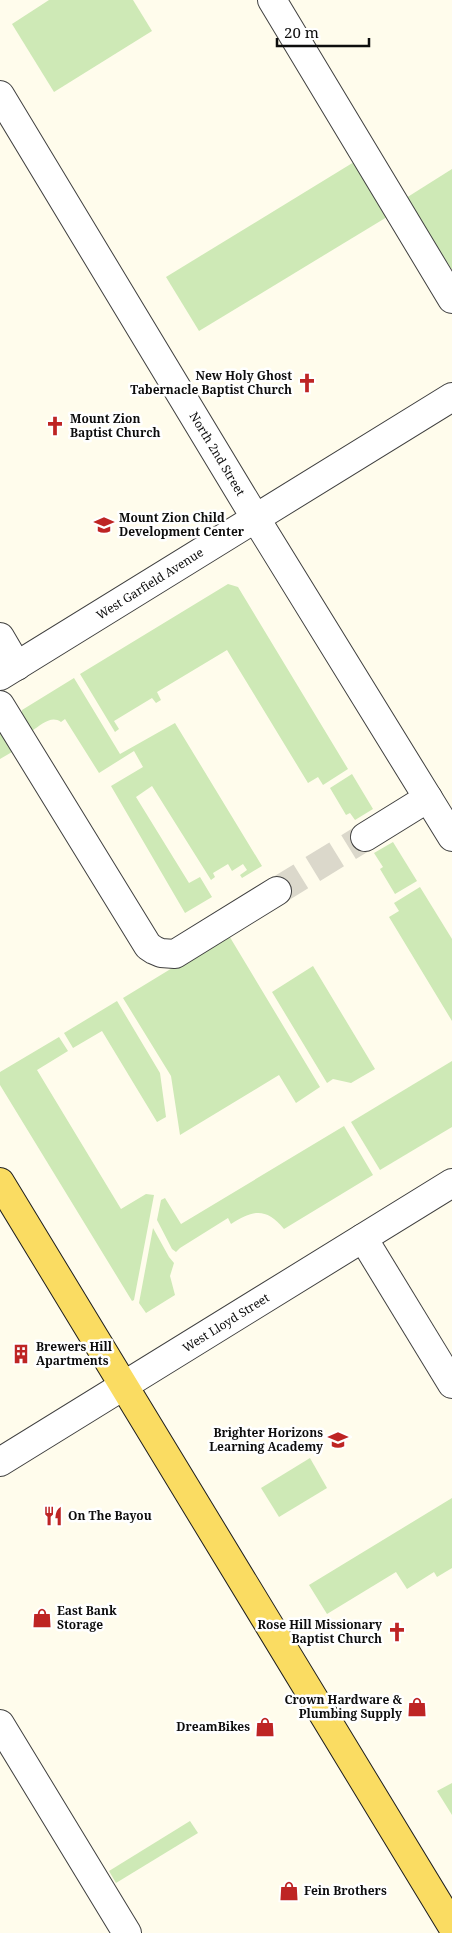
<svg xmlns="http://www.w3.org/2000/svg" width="452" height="1933" font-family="'Noto Serif',serif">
<rect width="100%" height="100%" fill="#fffcec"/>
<!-- green -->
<g fill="#cee9b6">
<path d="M49,0H133L152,31L54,92L12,24Z"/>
<path d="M354,162L387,217L199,331L166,277Z"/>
<path d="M452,169V270L406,198Z"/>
<path d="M228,584L238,587L348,769L323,785L318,777L308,783L227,650L157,692L161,700L156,703L152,698L114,721L119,729L115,732L80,674Z"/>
<path d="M74,678L120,754L175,723L262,866L242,878L240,875L247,870L243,864L232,871L228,864L213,873L215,877L211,880L152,786L136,797L189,883L200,877L212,897L185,913L111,786L143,767L134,751L99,773L65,719L61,722C51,715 41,725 32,731L22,714V710Z"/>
<path d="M0,731L12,752L0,759Z"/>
<path d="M352,774L373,809L355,820L350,813L346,815L330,788Z"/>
<path d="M393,842L417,881L395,894L380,869L383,867L374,853Z"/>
<path d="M420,887L452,939V1021L389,917L399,911L394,903Z"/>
<path d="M228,934L320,1087L296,1103L279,1075L180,1135L171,1076L123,998Z"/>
<path d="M313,966L375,1069L351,1083L333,1079L327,1083L272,992Z"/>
<path d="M117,1001L160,1073L166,1117L157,1122L102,1031L73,1048L64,1033Z"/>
<path d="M59,1037L68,1051L37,1070L121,1209L146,1194L154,1195L134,1300L132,1301L0,1085V1072Z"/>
<path d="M452,1061V1127L380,1170L351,1122Z"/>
<path d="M344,1126L373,1175L284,1229C266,1207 253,1210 231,1224L228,1218L180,1248L176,1252L172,1249L157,1220L161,1200L165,1198L181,1224Z"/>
<path d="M153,1228L169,1257L174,1263L170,1276L175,1295L146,1313L139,1303Z"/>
<path d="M310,1458L327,1488L279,1517L261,1488Z"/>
<path d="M452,1498V1568L437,1577L434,1572L407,1589L396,1572L327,1614L309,1585Z"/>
<path d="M452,1783V1815L437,1791Z"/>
<path d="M190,1821L198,1833L116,1883L109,1871Z"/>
</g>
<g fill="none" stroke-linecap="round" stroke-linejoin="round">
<!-- minor-tunnel -->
<path stroke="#dbd8cb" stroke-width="28" stroke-dasharray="28 14" stroke-linecap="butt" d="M277,891L365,837"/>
<defs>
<g id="minor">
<path d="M272,0L452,299"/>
<path d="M0,95L256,519L452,837"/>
<path d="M0,637L17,666"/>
<path d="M0,676L452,397"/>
<path d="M0,705L148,946L154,950L161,953L175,954L277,891"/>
<path d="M365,837L428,798"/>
<path d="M363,1238L452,1384"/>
<path d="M0,1462L452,1183"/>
<path d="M0,1724L127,1933"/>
</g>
<path id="major" d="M0,1182L452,1926"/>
</defs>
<!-- minor casing -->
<use href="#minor" stroke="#404040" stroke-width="30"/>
<!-- major casing -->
<use href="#major" stroke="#1e1e1e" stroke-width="30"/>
<!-- minor -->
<use href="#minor" stroke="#fff" stroke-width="28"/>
<!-- major -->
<use href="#major" stroke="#fadc62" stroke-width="28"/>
</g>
<!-- icons -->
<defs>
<symbol id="church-bare" viewBox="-9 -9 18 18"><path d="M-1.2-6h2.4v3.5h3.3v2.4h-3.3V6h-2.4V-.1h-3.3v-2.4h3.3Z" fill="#be2424" stroke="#fff" stroke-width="2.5" paint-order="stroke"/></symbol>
<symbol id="school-bare" viewBox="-9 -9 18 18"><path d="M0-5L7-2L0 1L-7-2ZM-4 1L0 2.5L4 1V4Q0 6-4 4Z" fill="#be2424" stroke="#fff" stroke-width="2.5" paint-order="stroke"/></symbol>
<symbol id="building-bare" viewBox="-9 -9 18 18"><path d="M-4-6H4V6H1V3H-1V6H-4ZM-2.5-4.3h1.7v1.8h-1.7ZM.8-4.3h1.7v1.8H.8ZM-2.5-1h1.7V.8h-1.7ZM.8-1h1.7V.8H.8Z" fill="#be2424" stroke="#fff" stroke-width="2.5" paint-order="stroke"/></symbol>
<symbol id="restaurant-bare" viewBox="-9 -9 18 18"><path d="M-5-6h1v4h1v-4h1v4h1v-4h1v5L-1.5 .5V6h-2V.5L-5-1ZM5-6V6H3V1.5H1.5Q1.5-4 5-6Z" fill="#be2424" stroke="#fff" stroke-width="2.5" paint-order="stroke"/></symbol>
<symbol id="shop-bare" viewBox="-9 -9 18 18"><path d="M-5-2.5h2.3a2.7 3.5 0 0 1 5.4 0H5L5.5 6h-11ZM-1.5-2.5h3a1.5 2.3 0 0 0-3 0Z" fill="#be2424" stroke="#fff" stroke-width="2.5" paint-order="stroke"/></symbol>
</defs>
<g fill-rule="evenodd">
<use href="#church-bare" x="293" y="369" width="28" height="28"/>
<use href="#church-bare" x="41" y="412" width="28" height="28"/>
<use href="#school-bare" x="90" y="511" width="28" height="28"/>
<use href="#building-bare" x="7" y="1340" width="28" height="28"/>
<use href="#school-bare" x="324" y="1426" width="28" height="28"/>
<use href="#restaurant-bare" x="39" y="1502" width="28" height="28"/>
<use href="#shop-bare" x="28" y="1604" width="28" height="28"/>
<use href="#church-bare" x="383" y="1618" width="28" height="28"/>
<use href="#shop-bare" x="403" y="1693" width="28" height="28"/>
<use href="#shop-bare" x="251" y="1713" width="28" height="28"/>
<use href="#shop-bare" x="275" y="1877" width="28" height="28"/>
</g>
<g text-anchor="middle" stroke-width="5" stroke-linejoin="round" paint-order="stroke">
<!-- poi labels -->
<g font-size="12" font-weight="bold" fill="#0d0d0d" stroke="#fff" text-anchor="start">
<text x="292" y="380" text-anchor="end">New Holy Ghost<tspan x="292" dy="14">Tabernacle Baptist Church</tspan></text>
<text x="70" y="423">Mount Zion<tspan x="70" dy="14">Baptist Church</tspan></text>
<text x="119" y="522">Mount Zion Child<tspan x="119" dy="14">Development Center</tspan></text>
<text x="36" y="1351">Brewers Hill<tspan x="36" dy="14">Apartments</tspan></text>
<text x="323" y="1437" text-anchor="end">Brighter Horizons<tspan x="323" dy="14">Learning Academy</tspan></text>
<text x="68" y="1520">On The Bayou</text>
<text x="57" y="1615">East Bank<tspan x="57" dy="14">Storage</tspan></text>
<text x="382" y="1629" text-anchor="end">Rose Hill Missionary<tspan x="382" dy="14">Baptist Church</tspan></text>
<text x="402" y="1704" text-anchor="end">Crown Hardware &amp;<tspan x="402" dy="14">Plumbing Supply</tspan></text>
<text x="250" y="1731" text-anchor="end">DreamBikes</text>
<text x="304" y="1895">Fein Brothers</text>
</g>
<!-- street labels -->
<g font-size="12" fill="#0d0d0d" stroke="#fff">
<text transform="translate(217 454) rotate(59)" y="4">North 2nd Street</text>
<text transform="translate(150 584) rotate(-32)" y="4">West Garfield Avenue</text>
<text transform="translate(226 1323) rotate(-32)" y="4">West Lloyd Street</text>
</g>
</g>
<!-- scale -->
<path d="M277 38v8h92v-8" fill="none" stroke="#0d0d0d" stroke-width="2.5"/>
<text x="284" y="38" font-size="15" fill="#0d0d0d" stroke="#ffffff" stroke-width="4" paint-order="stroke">20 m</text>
</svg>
